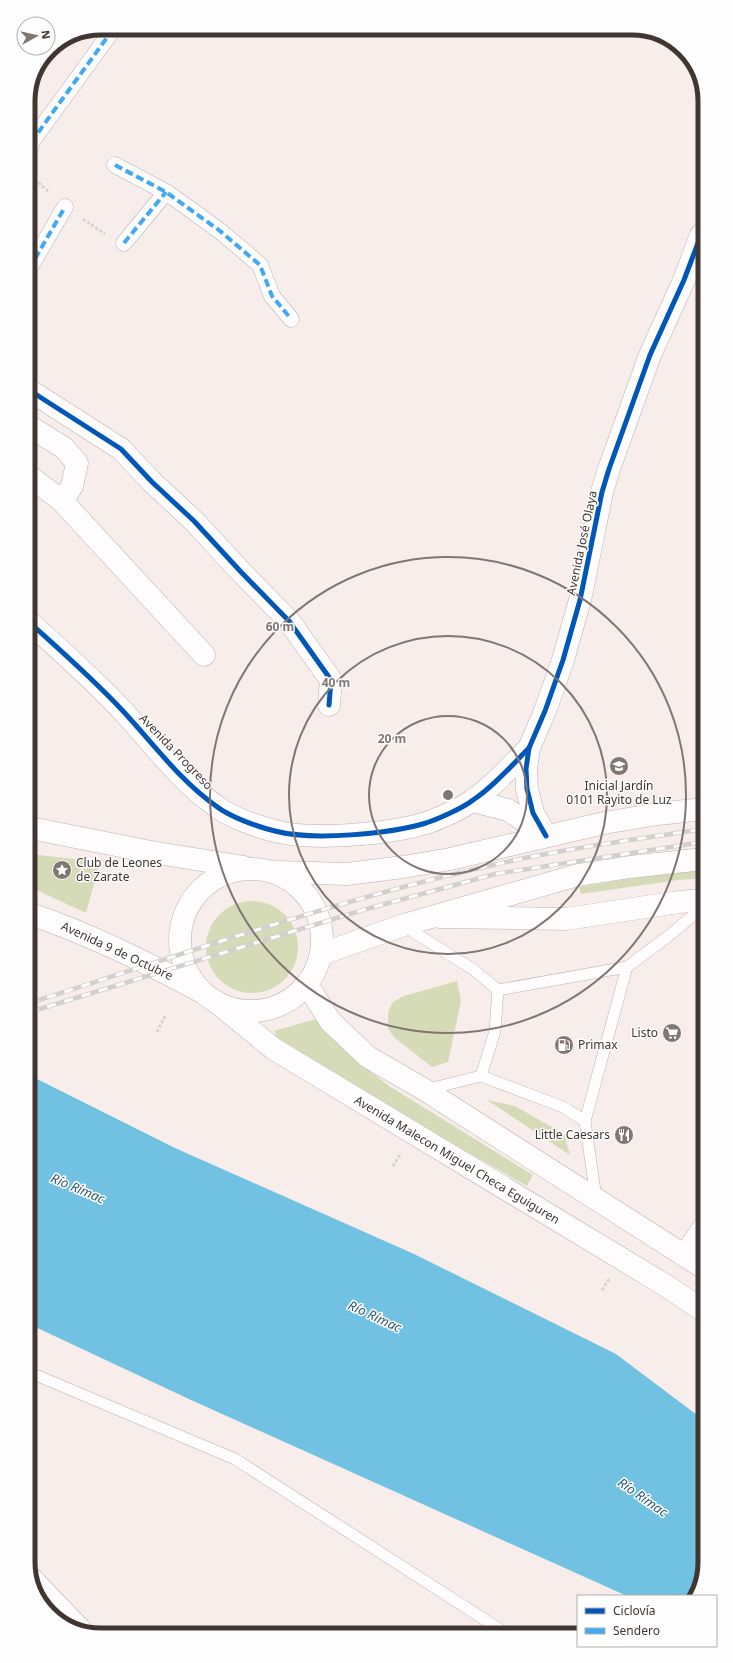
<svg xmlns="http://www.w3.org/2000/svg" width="733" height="1663" font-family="'Noto Sans',sans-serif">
<rect width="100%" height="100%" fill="#f7eeeb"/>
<!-- green -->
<g fill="#d5dab7">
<path d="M30,854L100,862L86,913L30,887Z"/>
<path d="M703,869V878L678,880L581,894L579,887L675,871Z"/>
<circle cx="252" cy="947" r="46"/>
<path d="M457,981L461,1001L448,1062L432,1067L395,1038L388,1029V1012L393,1002L404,996Z"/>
<path d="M316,1019L363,1066L389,1086L533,1175L527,1186L282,1047L274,1031Z"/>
<path d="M487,1100L515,1106L564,1134L570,1155Z"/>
</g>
<!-- water -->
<path fill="#71c1e2" d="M31,1076L175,1148L414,1254L616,1354L705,1421V1562L695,1596H627L191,1400L31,1325Z"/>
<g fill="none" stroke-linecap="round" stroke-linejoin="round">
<defs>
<g id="service">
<path d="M404,926L474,970L498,990L627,967L670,935L703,907"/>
<path d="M481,1076L495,1031L498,990"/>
<path d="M425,1090L481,1076L563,1107L585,1121"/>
<path d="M596,1198L585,1121L627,967"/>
<path d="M31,1373L235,1459L504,1632"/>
</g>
<g id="pedestrian">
<path d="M28,154L32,141L114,28"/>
<path d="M115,165L166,192L220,231L260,265L272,296L291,319"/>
<path d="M124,243L166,192"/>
<path d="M29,269L65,207"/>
</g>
<g id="minor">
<path d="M29,390L121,449L152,482L194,521L241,572L289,621L331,680L329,705"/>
<path d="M29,426L64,448L77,463L72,486L62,501"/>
<path d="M29,476L62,501L204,655"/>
<path d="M29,622C61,651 93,679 122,710C152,742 180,781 216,806C230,817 258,827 275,831C312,841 390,834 426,823C438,819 463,808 473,800C494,786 511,766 529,748"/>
<path d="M473,801L508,810L542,833"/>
<path d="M546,836L533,813L527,789L526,769L529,748L545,711L563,660L580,600L602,492L609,469L650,355L684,280L701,235"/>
<path d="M685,1255L704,1227"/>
<path d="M32,1579L80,1629"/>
</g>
<path id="secondary" d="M440,917L566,919L679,902L703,900"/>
<g id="primary">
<path d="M30,828L151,852L244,867"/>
<circle cx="251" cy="940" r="71"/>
<path d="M277,872L347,874L403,867L450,859L604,823L658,814L703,809"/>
<path d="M30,914C90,934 145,962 200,991"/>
<path d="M321,954L404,925L578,875L630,867L703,859"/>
<path d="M307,984L330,1021L368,1057L425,1090L704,1268"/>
<path d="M215,1001L274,1049L665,1285L704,1311"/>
</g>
</defs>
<!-- service casing -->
<use href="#service" stroke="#bab2ae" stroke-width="12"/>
<!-- pedestrian casing -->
<use href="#pedestrian" stroke="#bab2ae" stroke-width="17"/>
<!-- minor casing -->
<use href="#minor" stroke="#bab2ae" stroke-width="23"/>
<!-- secondary casing -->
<use href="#secondary" stroke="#bab2ae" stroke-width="23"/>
<!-- primary casing -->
<use href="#primary" stroke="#bab2ae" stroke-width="23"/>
<!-- path -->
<g stroke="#d3cfcd" stroke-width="2.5" stroke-dasharray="3 2" stroke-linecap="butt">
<path d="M31,176L49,192"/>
<path d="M83,219L105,234"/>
<path d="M157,1032L165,1016"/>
<path d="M393,1166L401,1153"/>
<path d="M602,1290L609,1279"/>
</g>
<!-- service -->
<use href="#service" stroke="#fefcfc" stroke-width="11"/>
<!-- pedestrian -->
<use href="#pedestrian" stroke="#fefcfc" stroke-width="16"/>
<!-- minor -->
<use href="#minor" stroke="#fefcfc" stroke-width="22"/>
<!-- secondary -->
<use href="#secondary" stroke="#fefcfc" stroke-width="22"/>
<!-- primary -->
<use href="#primary" stroke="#fefcfc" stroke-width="22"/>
<defs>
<g id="rail">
<path d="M30,1003C184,954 336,900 493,865C562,849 633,840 703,829"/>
<path d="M30,1012L363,910L495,874L703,842"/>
</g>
</defs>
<!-- rail casing -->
<use href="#rail" stroke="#d2cfcd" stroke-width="4.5"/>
<!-- rail -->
<use href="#rail" stroke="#fefefe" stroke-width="3" stroke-dasharray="9" stroke-linecap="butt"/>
<!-- quiet -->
<g stroke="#3fa9f5" stroke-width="4" stroke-dasharray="8 4" stroke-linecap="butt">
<path d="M28,154L32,141L114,28"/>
<path d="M115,165L166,192L220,231L260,265L272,296L291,319"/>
<path d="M124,243L166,192"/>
<path d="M29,269L65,207"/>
</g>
<defs>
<g id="cycleway">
<path d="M29,390L121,449L152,482L194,521L241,572L289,621L331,680L329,705"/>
<path d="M29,622C61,651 93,679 122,710C152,742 180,781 216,806C230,817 258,827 275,831C312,841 390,834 426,823C438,819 463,808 473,800C494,786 511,766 529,748"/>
<path d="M546,836L533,813L527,789L526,769L529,748L545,711L563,660L580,600L602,492L609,469L650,355L684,280L701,235"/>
</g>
</defs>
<!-- cycleway casing -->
<use href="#cycleway" stroke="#fefefe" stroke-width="8"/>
<!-- cycleway -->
<use href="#cycleway" stroke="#0057b8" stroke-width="5"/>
</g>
<!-- distance rings -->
<g fill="none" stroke="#807672" stroke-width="2">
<circle cx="448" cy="795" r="79"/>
<circle cx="448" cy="795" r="159"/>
<circle cx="448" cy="795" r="238"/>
</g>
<!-- icons -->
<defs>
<symbol id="school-disc" viewBox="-11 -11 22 22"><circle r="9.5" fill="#807672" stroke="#fefefe"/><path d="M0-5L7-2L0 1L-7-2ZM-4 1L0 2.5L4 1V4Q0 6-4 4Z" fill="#fff"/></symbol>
<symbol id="sight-disc" viewBox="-11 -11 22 22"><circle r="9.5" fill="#807672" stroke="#fefefe"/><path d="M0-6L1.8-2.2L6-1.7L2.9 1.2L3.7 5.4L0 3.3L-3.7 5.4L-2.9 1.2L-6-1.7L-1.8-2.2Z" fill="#fff"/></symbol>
<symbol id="supermarket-disc" viewBox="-11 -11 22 22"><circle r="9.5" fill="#807672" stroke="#fefefe"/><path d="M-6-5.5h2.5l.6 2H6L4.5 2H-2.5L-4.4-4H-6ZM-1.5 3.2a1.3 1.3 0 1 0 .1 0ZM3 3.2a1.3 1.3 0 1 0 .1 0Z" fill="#fff"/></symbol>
<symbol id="fuel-disc" viewBox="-11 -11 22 22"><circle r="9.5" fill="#807672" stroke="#fefefe"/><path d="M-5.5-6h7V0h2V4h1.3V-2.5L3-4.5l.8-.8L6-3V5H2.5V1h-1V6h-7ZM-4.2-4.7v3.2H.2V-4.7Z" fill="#fff"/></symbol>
<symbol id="restaurant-disc" viewBox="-11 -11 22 22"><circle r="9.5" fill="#807672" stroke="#fefefe"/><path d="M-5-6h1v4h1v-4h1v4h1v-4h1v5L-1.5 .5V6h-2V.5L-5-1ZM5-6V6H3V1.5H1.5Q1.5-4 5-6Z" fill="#fff"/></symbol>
</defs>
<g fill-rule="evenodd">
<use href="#school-disc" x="608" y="755" width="22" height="22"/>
<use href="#sight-disc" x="51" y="859" width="22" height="22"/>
<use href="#supermarket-disc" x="661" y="1022" width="22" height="22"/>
<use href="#fuel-disc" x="553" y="1034" width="22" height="22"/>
<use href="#restaurant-disc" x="613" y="1124" width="22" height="22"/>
</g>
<g text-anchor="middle" stroke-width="3" stroke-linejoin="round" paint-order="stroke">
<!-- street labels -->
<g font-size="12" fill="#403531" stroke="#fefefe">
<text transform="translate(582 543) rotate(-78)" y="4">Avenida José Olaya</text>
<text transform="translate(176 752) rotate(46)" y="4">Avenida Progreso</text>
<text transform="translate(117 951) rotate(25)" y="4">Avenida 9 de Octubre</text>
<text transform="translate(457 1160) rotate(31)" y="4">Avenida Malecon Miguel Checa Eguiguren</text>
</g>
<!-- poi labels -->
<g font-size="12" fill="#403531" stroke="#fefefe" text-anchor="start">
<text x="619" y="790" text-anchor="middle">Inicial Jardín<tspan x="619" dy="14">0101 Rayito de Luz</tspan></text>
<text x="76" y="867">Club de Leones<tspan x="76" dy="14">de Zarate</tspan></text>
<text x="658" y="1037" text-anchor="end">Listo</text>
<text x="578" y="1049">Primax</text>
<text x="610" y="1139" text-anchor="end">Little Caesars</text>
</g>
<!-- water labels -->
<g font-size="13" font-style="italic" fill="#2b5a6f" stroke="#fefefe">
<text transform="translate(78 1188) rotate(23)" y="5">Río Rímac</text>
<text transform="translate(375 1316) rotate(25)" y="5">Río Rímac</text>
<text transform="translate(643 1497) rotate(35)" y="5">Río Rímac</text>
</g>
</g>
<!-- crop -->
<path d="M0 0H733V1663H0ZM101 35H632A66 66 0 0 1 698 101V1562A66 66 0 0 1 632 1628H101A66 66 0 0 1 35 1562V101A66 66 0 0 1 101 35Z" fill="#fefefe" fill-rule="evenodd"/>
<path fill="none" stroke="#403531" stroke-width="5" d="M101 35H632A66 66 0 0 1 698 101V1562A66 66 0 0 1 632 1628H101A66 66 0 0 1 35 1562V101A66 66 0 0 1 101 35Z"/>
<circle cx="448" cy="795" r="6" fill="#807672" stroke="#fefefe" stroke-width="2"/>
<g font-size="12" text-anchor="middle" font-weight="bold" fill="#807672" stroke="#fefefe" stroke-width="3" stroke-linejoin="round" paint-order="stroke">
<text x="280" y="631">60 m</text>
<text x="336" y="687">40 m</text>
<text x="392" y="743">20 m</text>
</g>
<!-- legend -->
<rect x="577" y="1595" width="140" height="52" fill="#fefefe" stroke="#b2aeac"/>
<rect x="585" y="1608" width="20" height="6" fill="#0057b8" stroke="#b2aeac"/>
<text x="613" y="1615" font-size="12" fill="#403531">Ciclovía</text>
<rect x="585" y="1628" width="20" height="6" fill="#3fa9f5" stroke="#b2aeac"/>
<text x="613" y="1635" font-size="12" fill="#403531">Sendero</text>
<!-- north arrow -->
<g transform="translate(36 36) rotate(82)"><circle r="19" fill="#fefefe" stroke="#b2aeac"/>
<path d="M0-3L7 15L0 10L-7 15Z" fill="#807672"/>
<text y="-6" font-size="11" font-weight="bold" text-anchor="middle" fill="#403531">N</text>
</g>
</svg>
